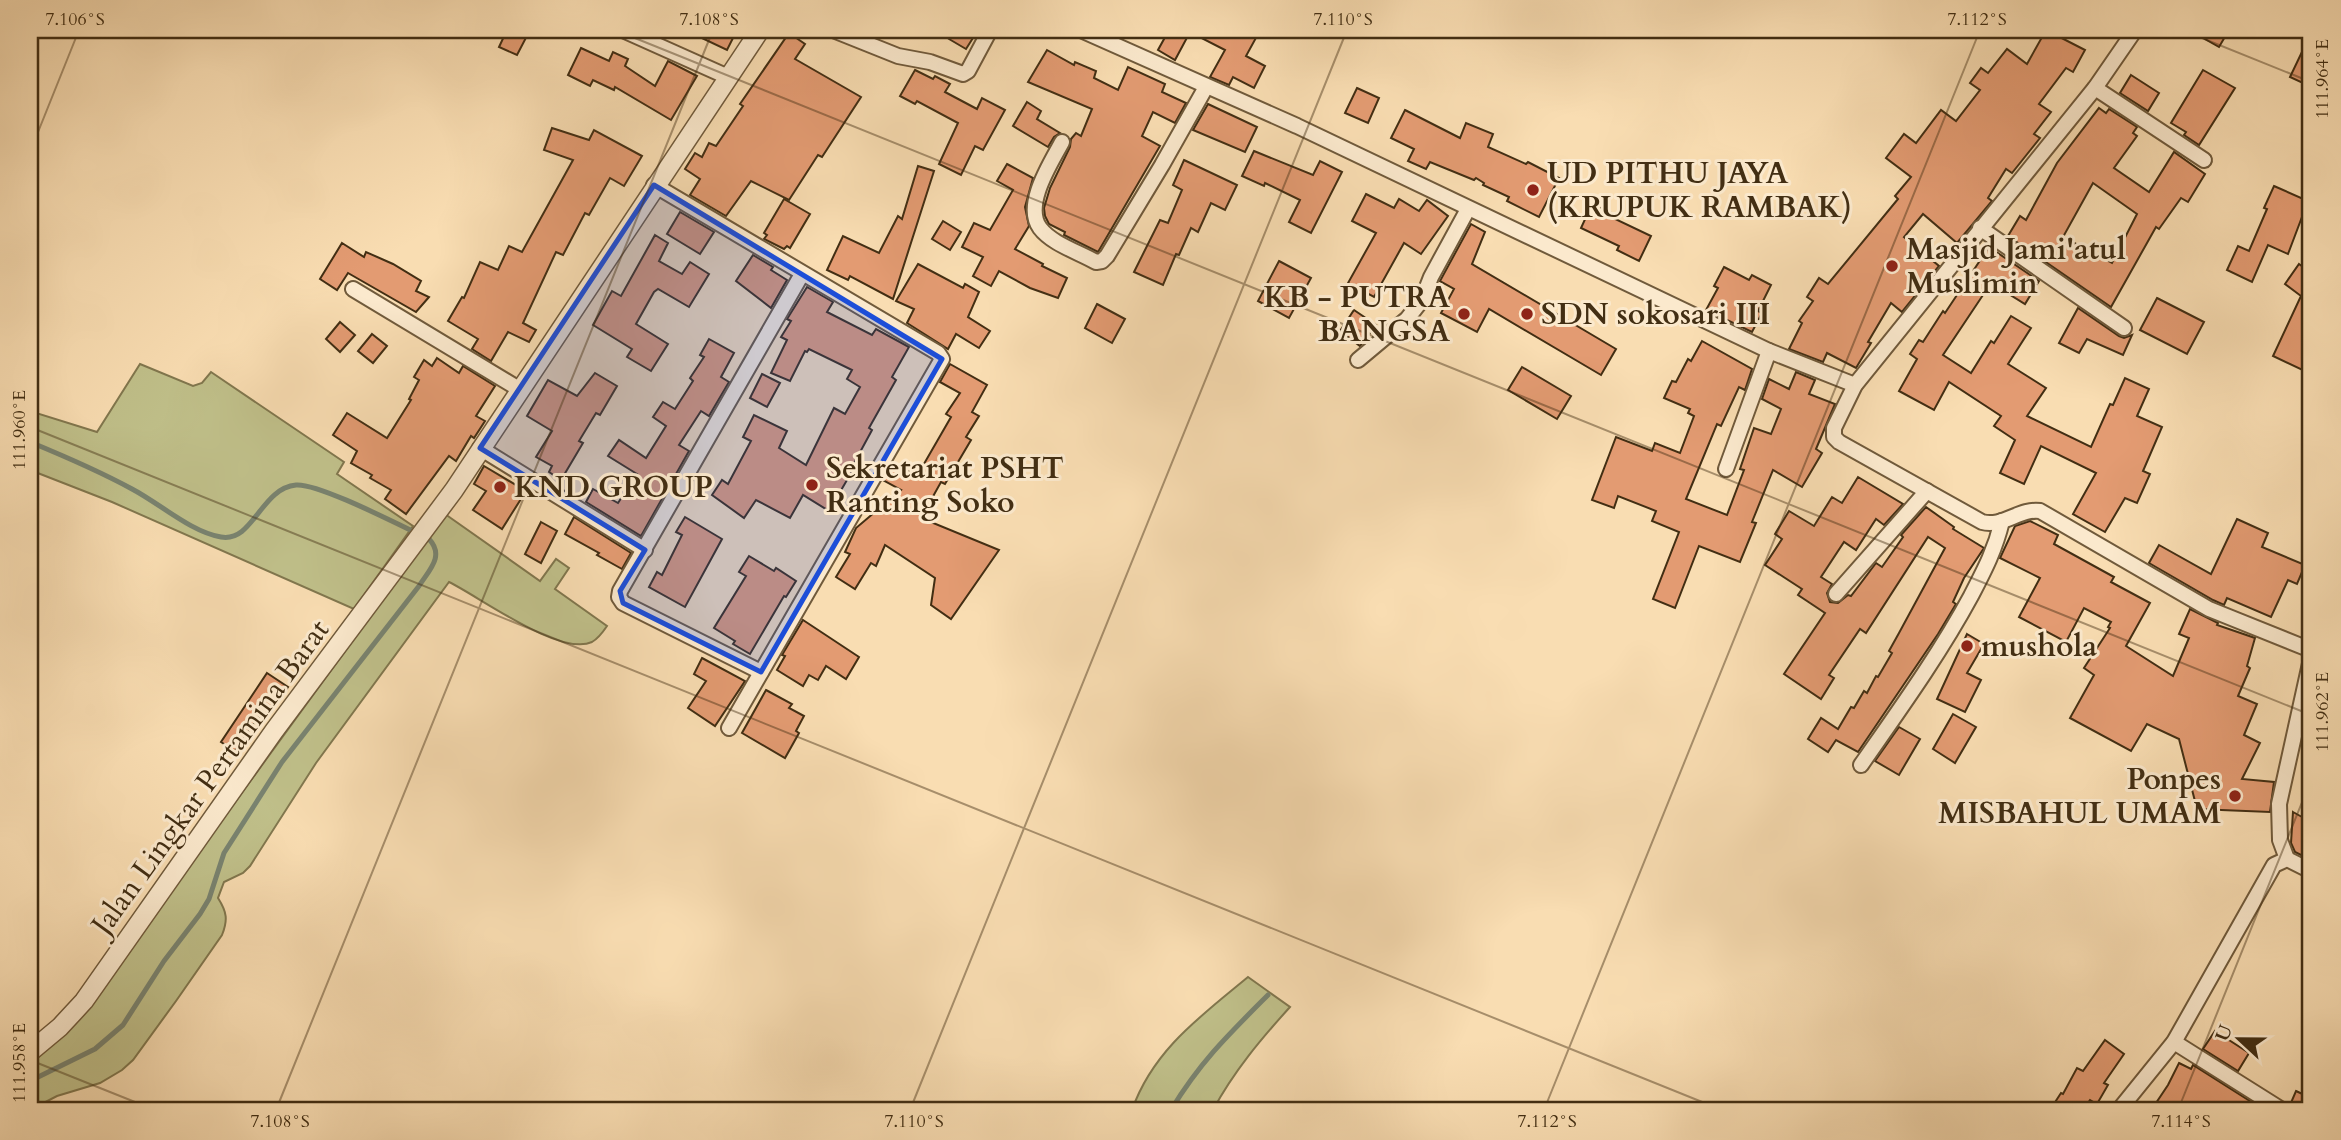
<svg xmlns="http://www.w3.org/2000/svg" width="2341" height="1140" font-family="Cardo,serif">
<rect width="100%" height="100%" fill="#f9ddb2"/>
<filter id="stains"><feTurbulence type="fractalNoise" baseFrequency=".00286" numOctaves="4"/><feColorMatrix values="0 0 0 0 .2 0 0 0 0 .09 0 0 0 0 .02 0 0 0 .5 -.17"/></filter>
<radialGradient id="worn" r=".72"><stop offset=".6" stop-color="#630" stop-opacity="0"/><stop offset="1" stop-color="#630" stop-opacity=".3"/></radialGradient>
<!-- green -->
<g fill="#c0c08a" stroke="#81774e" stroke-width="2">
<path d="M140,364L193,386L202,383L211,372L344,462L337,474L413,526L354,609L112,502L30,470V411L97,432Z"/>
<path d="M445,514L540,581L556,559L569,568L555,589L607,626C603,632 599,638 592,642C560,657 480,597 449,582L316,763L250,866L243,873L224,882L218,898C227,912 228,920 222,935L176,1001L133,1060L122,1070L100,1083L57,1096L30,1110V1064L71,1027Z"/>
<path d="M1248,977L1290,1007C1261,1039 1234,1071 1213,1110H1132C1153,1050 1201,1016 1248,977Z"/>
</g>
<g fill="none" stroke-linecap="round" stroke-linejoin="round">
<!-- stream -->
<g stroke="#798370" stroke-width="5">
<path d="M30,442C64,456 99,471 132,489C159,503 191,532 221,537C253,543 261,488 296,485C319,483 403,527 429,539C445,556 429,570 419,586L282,762L224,853L209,899L200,914L164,961L123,1025L95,1049L30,1081"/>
<path d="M1171,1110C1200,1062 1229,1034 1268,995"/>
</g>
</g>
<!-- building -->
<g fill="#e39b72" stroke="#422e13" stroke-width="2" fill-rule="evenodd">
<path d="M507,30H530L517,55L499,47Z"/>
<path d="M685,30H721L734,36L727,50Z"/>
<path d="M954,30H978L966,49L949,39Z"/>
<path d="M1169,30H1246L1257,36L1246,56L1265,66L1254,88L1233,77L1229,85L1210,77L1225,50L1190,32L1175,60L1158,50Z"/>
<path d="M2046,30L2085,50L2073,72L2066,68L2039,104L2051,112L2034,134L2040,138L2012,173L2006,169L1988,198L1992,201L1957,243L1923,214L1904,237L1939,266L1902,312L1891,303L1868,342L1871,343L1856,368L1827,353L1823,362L1789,349L1802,323L1799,321L1813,301L1807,297L1819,278L1828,284L1898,199L1895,196L1911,177L1886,158L1904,134L1916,143L1941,110L1956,121L1980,90L1970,83L1981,68L1988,73L2007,49L2027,64Z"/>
<path d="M2189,30H2229L2219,47Z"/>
<path d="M789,33L805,44L795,59L861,97L822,157L818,155L789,200L751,181L726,216L690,195L700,179L685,169L695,153L702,157L709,143L716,146L743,106L740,104Z"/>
<path d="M2311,33V70L2305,84L2290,77Z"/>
<path d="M581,48L609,61L613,52L628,59L625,66L655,86L668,61L697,76L671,120L615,87L614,90L593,80L590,86L568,75Z"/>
<path d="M1047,50L1074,65L1075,62L1096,71L1094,78L1118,90L1128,67L1165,84L1162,92L1186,103L1175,123L1153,112L1142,136L1160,146L1098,252L1064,235L1065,232L1049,224L1045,216L1044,208L1050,188L1070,147L1071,139L1076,133L1081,136L1092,109L1028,82Z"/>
<path d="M915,70L933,79L935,76L950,84L945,92L977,109L982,98L1005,110L983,150L975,146L961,175L939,164L958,123L917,101L915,104L900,96Z"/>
<path d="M2203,70L2235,88L2199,145L2184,135L2186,132L2171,123Z"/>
<path d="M2131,75L2159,93L2148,111L2120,93Z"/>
<path d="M1357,88L1379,98L1368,123L1345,113Z"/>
<path d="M1027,102L1041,111L1037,119L1060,133L1054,137L1048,147L1013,126Z"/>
<path d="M1208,104L1257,127L1245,152L1193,130Z"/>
<path d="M2099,108L2106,113L2109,109L2137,127L2133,133L2137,136L2114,168L2149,192L2174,152L2205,174L2188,202L2181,198L2159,229L2156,227L2111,307L2008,236L2020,216L2026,220L2057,163ZM2093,183L2137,214L2112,263L2063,237Z"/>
<path d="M1405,110L1460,138L1466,123L1493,134L1488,147L1526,164L1528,162L1559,178L1539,217L1507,201L1509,197L1483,185L1484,183L1476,178L1474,180L1430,162L1426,169L1408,161L1414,149L1391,138Z"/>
<path d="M552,128L589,140L594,130L642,156L624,186L610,178L589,215L585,213L563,255L556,252L523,323L536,330L529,342L508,332L491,361L472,349L478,339L448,321L462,297L464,298L480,262L498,270L509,246L522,252L573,160L544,150Z"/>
<path d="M1254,151L1313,175L1320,161L1342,172L1311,233L1289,222L1300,200L1265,183L1264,186L1242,176Z"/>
<path d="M1184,160L1237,185L1225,210L1211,203L1198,232L1191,228L1179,255L1176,254L1163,285L1134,272L1160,220L1168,223L1182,190L1173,185Z"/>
<path d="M1007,164L1033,178L1025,207L1029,226L1015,249L1043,264L1042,266L1067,278L1058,298L1030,288L999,271L991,286L973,276L983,257L962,247L974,223L990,230L1013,190L997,181Z"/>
<path d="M918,166L934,171L893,299L850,276L848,280L827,270L843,236L879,253L898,216L902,219Z"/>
<path d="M2274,186L2308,201L2288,254L2268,245L2252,282L2227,270L2238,246L2249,251L2267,209L2264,208Z"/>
<path d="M1366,194L1394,208L1399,199L1419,211L1427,200L1448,216L1421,254L1404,243L1374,297L1348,283L1376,233L1352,221Z"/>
<path d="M784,199L810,214L790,248L787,246L784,249L764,239L767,235L764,233Z"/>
<path d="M1592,204L1614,214L1613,218L1651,236L1639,261L1617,250L1619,246L1581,228Z"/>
<path d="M680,212L714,232L700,254L667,234Z"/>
<path d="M943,221L961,232L950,250L932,239Z"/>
<path d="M1471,224L1485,232L1472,264L1616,349L1601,375L1489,309L1477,332L1441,313L1454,289L1440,281Z"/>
<path d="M655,235L668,243L659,261L682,274L690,262L709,274L689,307L658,289L654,292L636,324L668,344L651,371L627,357L632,349L593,325L612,291L621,296Z"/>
<path d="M342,243L364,257L366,252L393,264L421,281L416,291L429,297L416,312L348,273L337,290L320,279Z"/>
<path d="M1989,247L2039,281L2025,304L1991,283L1943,355L1971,373L1991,341L1994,343L2011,316L2031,328L2008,364L2046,388L2027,416L2091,447L2110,404L2113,405L2125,378L2149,389L2137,416L2162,427L2143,471L2150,474L2137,503L2125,498L2105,532L2073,514L2096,473L2041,446L2024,484L2000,473L2015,440L1994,426L2001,416L1949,382L1934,410L1899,391L1917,359L1910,354L1919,340L1923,342L1943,311L1945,313Z"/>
<path d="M753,255L773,267L771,270L787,280L771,308L736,281Z"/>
<path d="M1279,261L1311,278L1289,318L1258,301Z"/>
<path d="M918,264L963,288L965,284L979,292L968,317L990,331L979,348L956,334L948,349L907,323L914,309L896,301Z"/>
<path d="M2299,264L2311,273V374L2273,356L2301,296L2285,284Z"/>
<path d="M1724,267L1749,280L1752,275L1771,285L1758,311L1762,313L1752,332L1706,310L1718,288L1714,286Z"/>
<path d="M807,287L833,302L827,312L872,335L876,329L909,347L892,377L896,380L869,428L872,430L852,467L854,468L829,511L803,495L790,518L756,500L744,518L712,495L722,480L728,484L751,441L743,437L754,415L787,431L779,448L806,465L834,408L845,414L860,387L847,379L852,370L809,349L807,352L805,351L790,381L771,373L787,340L781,337L791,321L787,319Z"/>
<path d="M2157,298L2204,322L2187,354L2140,330Z"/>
<path d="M1097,304L1125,319L1112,343L1085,328Z"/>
<path d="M2078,308L2119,336L2124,338L2132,335L2123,355L2087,339L2079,353L2059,343Z"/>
<path d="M1354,310L1376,325L1360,346L1340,331Z"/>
<path d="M340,322L355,335L340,352L326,339Z"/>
<path d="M372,334L387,346L373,363L358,351Z"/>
<path d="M709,339L734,353L721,377L729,382L709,416L701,411L679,445L689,451L641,536L586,502L593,489L618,503L637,474L608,456L619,440L646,458L666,426L653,417L663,402L675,409L693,381L690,378L704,357L700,355Z"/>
<path d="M1702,341L1752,369L1745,390L1739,387L1721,426L1717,424L1686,499L1727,515L1744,470L1740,469L1754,428L1771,434L1781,409L1762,399L1769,379L1789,389L1796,372L1815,380L1809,394L1835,404L1816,449L1822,453L1802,487L1773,470L1752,522L1756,523L1740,562L1699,546L1675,608L1653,599L1679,532L1652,521L1656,511L1618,496L1614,508L1592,500L1616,437L1652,451L1655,443L1680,453L1694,416L1688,413L1690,409L1664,398L1672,381L1676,382L1688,359L1691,361Z"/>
<path d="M437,358L459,373L463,366L495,386L476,416L485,421L474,438L471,436L456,461L449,456L406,514L385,499L391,490L370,478L372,475L351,463L357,451L333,435L347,413L387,438L411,400L409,399L419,380L414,377L424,360L432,366Z"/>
<path d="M950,364L987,385L972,412L979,416L966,437L971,440L945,484L941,482L921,518L999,550L951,619L931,605L935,578L885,545L876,566L871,563L855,589L836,577L850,554L845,552L856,528L901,490L883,480L893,463L917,476L951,417L946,414L960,393L940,382Z"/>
<path d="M1522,367L1571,396L1557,419L1508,390Z"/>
<path d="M595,373L617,386L600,415L596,413L579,441L583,443L561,480L549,472L552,466L536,457L552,431L527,416L548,380L577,396Z"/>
<path d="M762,374L780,383L767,407L750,398Z"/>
<path d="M484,466L526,491L502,529L473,510L486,491L474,484Z"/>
<path d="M1858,477L1903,504L1884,525L1876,519L1856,550L1844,542L1821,577L1832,584L1827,593L1830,602L1838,603L1848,595L1851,596L1876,563L1882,567L1903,537L1901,535L1926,507L1954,527L1953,529L1984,548L1964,578L1953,602L1956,604L1938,634L1858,752L1836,740L1828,752L1808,739L1821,718L1838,729L1851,707L1854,708L1864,691L1867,693L1876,676L1878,677L1892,653L1889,651L1899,633L1945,548L1928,537L1866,633L1860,629L1829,675L1834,678L1821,699L1784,674L1825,613L1798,595L1802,589L1765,565L1782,539L1775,534L1789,511L1814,526L1832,497L1842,503Z"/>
<path d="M574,517L631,553L622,569L597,555L599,553L565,534Z"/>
<path d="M685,517L722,539L685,607L649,587L657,572L662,575L682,535L676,532Z"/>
<path d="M2237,519L2268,533L2262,547L2305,565L2297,584L2288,580L2271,617L2227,598L2224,605L2213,600L2149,563L2159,545L2211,574Z"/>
<path d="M2030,521L2058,535L2054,544L2114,577L2111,582L2150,603L2126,646L2173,676L2189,638L2179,634L2190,609L2218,623L2217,625L2255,638L2247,666L2250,668L2238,696L2257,704L2244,735L2260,743L2242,779L2274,782L2270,812L2197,809L2179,739L2147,724L2131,751L2070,718L2094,675L2084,668L2110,628L2108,627L2111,622L2084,608L2066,642L2019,617L2040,578L2000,558L2015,526Z"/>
<path d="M541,522L557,531L541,563L525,554Z"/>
<path d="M749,556L774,571L776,568L796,581L786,597L784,596L750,654L733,644L735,641L714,628L746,576L739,572Z"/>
<path d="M803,620L859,657L846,679L826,666L818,680L809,675L803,686L777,670L785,656L782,655Z"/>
<path d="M1967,634L1984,644L1967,673L1981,680L1965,712L1937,699Z"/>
<path d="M702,658L745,681L715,726L688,708L706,681L694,674Z"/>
<path d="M267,673L288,687L264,722L258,717L235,751L221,742Z"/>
<path d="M766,690L792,704L789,708L804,716L796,731L799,733L785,758L742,733Z"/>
<path d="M1953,714L1976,727L1955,763L1933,749Z"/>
<path d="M1899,727L1920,739L1899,775L1875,761Z"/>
<path d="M2293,812L2311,822V860L2295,852L2291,843Z"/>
<path d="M2215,1031L2249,1053L2238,1071L2203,1049Z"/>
<path d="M2105,1040L2124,1054L2104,1083L2108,1085L2097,1104L2090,1100L2083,1110H2050L2061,1093L2063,1094L2077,1068L2083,1071Z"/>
<path d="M2179,1063L2191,1069L2193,1065L2264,1110H2166L2156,1103L2168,1085Z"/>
<path d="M2296,1091L2311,1098V1110H2292L2290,1105Z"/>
</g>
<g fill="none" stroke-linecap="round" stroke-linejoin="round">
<defs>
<g id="minor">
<path d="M623,30L728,77"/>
<path d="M833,30L898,56L930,62L963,74L968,71L990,30"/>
<path d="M1081,30L1297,126L1769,351L1855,385"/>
<path d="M2135,30L2095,88L1855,385L1834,428V437L1839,442L1982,522C2002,528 2020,508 2040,511L2209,609L2311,650"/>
<path d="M2095,88L2204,160"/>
<path d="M1062,142C1051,163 1023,205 1040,228C1052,244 1079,252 1096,262L1102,261L1107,256L1162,165L1206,87"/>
<path d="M654,185L938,353L942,359L729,728"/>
<path d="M1980,228L2124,328"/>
<path d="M353,289L519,389"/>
<path d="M1358,360L1407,319L1422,300L1431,277L1468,209"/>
<path d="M480,448L645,550"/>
<path d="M1726,469L1769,351"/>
<path d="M1836,594L1927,491"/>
<path d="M761,672L623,603L619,597L620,591L802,274"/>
<path d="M1861,765C1900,709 1939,655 1971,596C1985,569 1995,550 2002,521"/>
<path d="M2287,859L2280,840L2279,804L2311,659"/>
<path d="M2174,1042L2282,1110"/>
<path d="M2119,1110L2174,1042L2274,865L2287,859L2311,871"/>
</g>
<path id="tertiary" d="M30,1052L60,1027L84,1001L274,731L454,490L760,30"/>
</defs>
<!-- minor casing -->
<use href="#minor" stroke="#705a3b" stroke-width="18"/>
<!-- tertiary casing -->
<use href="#tertiary" stroke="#705a3b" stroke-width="21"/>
<!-- minor -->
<use href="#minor" stroke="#fbe9cd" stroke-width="14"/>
<!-- tertiary -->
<use href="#tertiary" stroke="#fbe9cd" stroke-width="18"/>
</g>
<!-- marked area -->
<path fill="#1d4ed8" fill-opacity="0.2" stroke="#1d4ed8" stroke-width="5" stroke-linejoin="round" d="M654,185L942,359L761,672L623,603L620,591L645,550L480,448Z"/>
<!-- ticks -->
<path fill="none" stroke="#422e13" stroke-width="2" stroke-opacity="0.45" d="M615,30L2311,715M2182,30L2311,82M30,152L79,30M30,427L1722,1110M30,1060L155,1110M276,1110L713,30M910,1110L1347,30M1544,1110L1980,30M2178,1110L2311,780"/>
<!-- markers -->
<g fill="#8f2418" stroke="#fbe9cd" stroke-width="2.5">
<circle cx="1533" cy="190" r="7"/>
<circle cx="1892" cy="266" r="7"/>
<circle cx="1464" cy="314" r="7"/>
<circle cx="1527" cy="314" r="7"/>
<circle cx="812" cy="485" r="7"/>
<circle cx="500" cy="487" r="7"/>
<circle cx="1967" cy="646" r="7"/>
<circle cx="2235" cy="796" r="7"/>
</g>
<g text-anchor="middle" stroke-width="6" stroke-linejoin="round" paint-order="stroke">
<!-- poi labels -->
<g font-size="30" font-weight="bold" fill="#422e13" stroke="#fbe9cd" text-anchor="start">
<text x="1547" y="183">UD PITHU JAYA<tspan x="1547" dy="34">(KRUPUK RAMBAK)</tspan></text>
<text x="1906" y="259">Masjid Jami'atul<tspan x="1906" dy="34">Muslimin</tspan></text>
<text x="1450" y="307" text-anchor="end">KB - PUTRA<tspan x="1450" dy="34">BANGSA</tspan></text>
<text x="1541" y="324">SDN sokosari III</text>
<text x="826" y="478">Sekretariat PSHT<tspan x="826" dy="34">Ranting Soko</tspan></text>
<text x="514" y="497">KND GROUP</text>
<text x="1981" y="656">mushola</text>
<text x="2221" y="789" text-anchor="end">Ponpes<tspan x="2221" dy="34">MISBAHUL UMAM</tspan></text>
</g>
<!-- street labels -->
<g font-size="30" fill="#422e13" stroke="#fbe9cd">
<text transform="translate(210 777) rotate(-54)" y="10">Jalan Lingkar Pertamina Barat</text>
</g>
</g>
<!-- margin -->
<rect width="2341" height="1140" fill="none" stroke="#f9ddb2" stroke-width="77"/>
<!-- north arrow -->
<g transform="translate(2239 1039) rotate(292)" stroke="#fbe9cd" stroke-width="5" paint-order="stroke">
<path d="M0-5L12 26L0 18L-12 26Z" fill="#422e13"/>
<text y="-10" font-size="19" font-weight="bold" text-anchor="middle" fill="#422e13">U</text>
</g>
<rect x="38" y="38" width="2264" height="1064" fill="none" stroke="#422e13" stroke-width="2.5"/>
<g font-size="18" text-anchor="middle" fill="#422e13">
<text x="75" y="25">7.106°S</text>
<text x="709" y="25">7.108°S</text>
<text x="1343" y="25">7.110°S</text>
<text x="1977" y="25">7.112°S</text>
<text transform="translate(2322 79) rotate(-90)" y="6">111.964°E</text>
<text transform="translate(19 430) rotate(-90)" y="6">111.960°E</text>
<text transform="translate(2322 712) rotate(-90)" y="6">111.962°E</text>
<text transform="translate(19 1063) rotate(-90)" y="6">111.958°E</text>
<text x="280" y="1127">7.108°S</text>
<text x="914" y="1127">7.110°S</text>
<text x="1547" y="1127">7.112°S</text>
<text x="2181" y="1127">7.114°S</text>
</g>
<rect width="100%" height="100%" filter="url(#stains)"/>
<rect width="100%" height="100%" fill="url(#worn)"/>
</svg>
